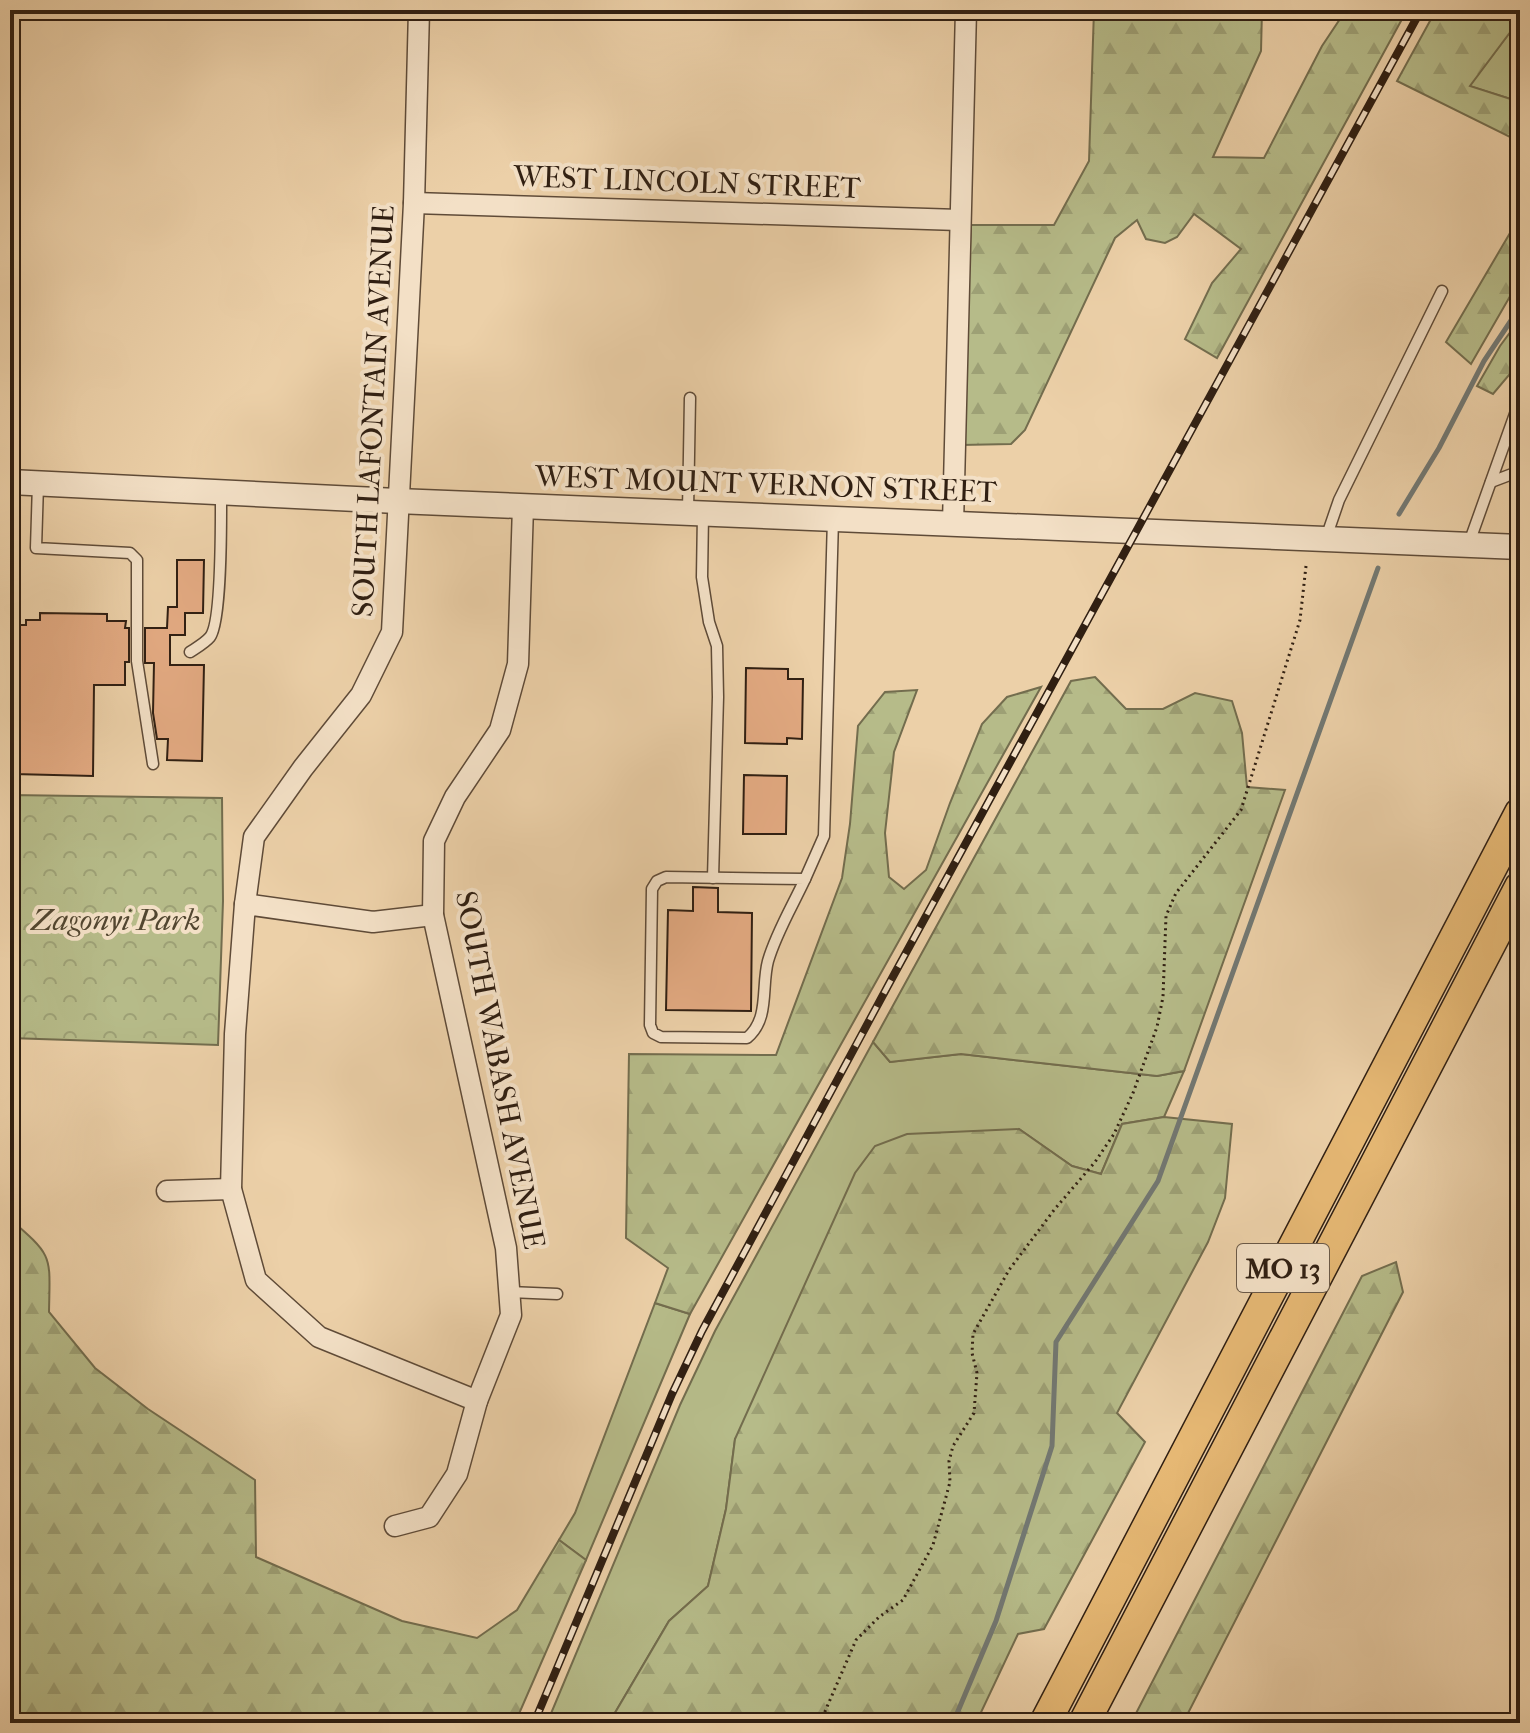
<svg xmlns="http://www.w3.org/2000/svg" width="1530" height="1733" font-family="'IM FELL French Canon',serif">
<defs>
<pattern id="forest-firs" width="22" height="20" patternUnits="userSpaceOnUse" patternTransform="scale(2)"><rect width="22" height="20" fill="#b6bb89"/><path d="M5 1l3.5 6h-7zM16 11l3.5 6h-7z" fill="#9da075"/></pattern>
<pattern id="park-crowns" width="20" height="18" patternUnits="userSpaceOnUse" patternTransform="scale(2)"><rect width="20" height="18" fill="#b6bb89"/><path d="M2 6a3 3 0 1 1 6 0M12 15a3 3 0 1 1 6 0" fill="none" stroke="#9da075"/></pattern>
</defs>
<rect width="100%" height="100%" fill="#ecd0a8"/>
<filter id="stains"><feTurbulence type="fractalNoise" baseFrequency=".0025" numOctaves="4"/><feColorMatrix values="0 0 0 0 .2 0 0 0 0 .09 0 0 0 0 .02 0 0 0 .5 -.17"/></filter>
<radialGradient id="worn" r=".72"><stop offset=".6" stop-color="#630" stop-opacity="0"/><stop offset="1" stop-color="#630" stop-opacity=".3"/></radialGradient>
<!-- grass -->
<g fill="#b6bb89" stroke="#736d4e" stroke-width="2">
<path d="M1520,19V102L1469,86Z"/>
<path d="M873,1042L890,1062L961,1054L1157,1076L1184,1071L1164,1117L1122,1124L1101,1174L1072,1166L1019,1129L735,1439L726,1509L708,1586L669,1621L609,1723H547L680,1405L715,1331Z"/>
<path d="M655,1303L690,1314L586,1560L559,1540L575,1513Z"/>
</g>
<!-- forest -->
<g fill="url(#forest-firs)" stroke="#736d4e" stroke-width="2">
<path d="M1094,10H1262L1261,51L1213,157L1264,158L1322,46L1346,10H1407L1217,358L1185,339L1212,283L1241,249L1194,214L1177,237L1165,243L1146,239L1137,220L1115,238L1025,430L1011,444L961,445L971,225H1054L1089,161Z"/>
<path d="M1436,10H1520V19L1470,86L1520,102V142L1397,81Z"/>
<path d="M1520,216V279L1471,364L1446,342Z"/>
<path d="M1520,319V362L1493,394L1477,386L1500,346Z"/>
<path d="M1095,677L1126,709H1163L1195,693L1232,701L1242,733L1247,787L1285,790L1184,1071L1157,1076L961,1054L890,1062L873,1042L1071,681Z"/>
<path d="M1041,687L690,1314L655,1303L668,1268L626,1238L629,1054L776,1055L842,878L850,824L858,726L885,692L917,690L894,752L885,833L889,877L904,889L926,870L950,803L982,724L1007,697Z"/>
<path d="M1164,1117L1232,1124L1225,1198L1208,1242L1117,1413L1145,1442L1044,1629L1018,1634L976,1723H609L669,1621L708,1586L726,1509L735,1439L855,1173L875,1146L907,1134L1019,1129L1072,1166L1101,1174L1122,1124Z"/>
<path d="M10,1219C54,1257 50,1255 49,1312L95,1368L148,1409L255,1480L256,1557L402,1621L477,1638L517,1610L559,1540L586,1560L515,1723H10Z"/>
<path d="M1396,1262L1403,1292L1183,1723H1131L1362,1276Z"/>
</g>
<!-- park -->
<path fill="url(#park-crowns)" stroke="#736d4e" stroke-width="2" d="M10,795L222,798L223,901L218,1045L10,1038Z"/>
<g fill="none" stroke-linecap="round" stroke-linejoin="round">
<!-- stream -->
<g stroke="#727873" stroke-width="5">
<path d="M1399,514L1439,448L1484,361L1520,307"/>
<path d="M953,1723L996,1621L1052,1446L1056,1342L1158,1181L1378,568"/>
</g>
</g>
<!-- building -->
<g fill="#e3aa82" stroke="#301f12" stroke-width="2">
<path d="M177,560H204L203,613H185V635H170V665H204L202,761L167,760L168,739H157L153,713L154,663H145V628H167L168,607H177Z"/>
<path d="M40,613L107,614V621H126L125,628H129V662H125V685H94L93,776L14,774L16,657H10V625H26V620H40Z"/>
<path d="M746,668L788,669V679H803L802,739L787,738V744L745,743Z"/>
<path d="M744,775L787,776L786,834H743Z"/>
<path d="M693,887L718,888V912L752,913L751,1011L666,1010L668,910L693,911Z"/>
</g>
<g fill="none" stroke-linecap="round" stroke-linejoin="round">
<defs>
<g id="service">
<path d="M1491,482L1520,471"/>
<path d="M38,484L36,548L130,553L137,560V661L153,764"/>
<path d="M688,511L690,398"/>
<path d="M703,514L702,577L709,622L717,646L718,697L713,878"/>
<path d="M1326,538L1339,500L1442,291"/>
<path d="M1469,543L1520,400"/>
<path d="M190,652C196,648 205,643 210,637C222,622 221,517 221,493"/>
<path d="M666,877L805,879C793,905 776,933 768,961C761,987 770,1019 747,1038L661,1037L653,1033L650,1025L652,889L657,881Z"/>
<path d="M805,879L824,836L833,519"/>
<path d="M509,1292L557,1294"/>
</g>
<g id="minor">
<path d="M419,10L414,203L392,632L361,695L303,768L254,837L245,904L235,1034L231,1189L256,1280L319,1337L477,1401"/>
<path d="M414,203L959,220"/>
<path d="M953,524L966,10"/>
<path d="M245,904L373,922L433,915"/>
<path d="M167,1191L231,1189"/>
<path d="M395,1526L429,1517L457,1474L477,1401L511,1315L506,1248L433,915L434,841L455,797L500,730L518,664L523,506"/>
</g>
<path id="tertiary" d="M10,482L397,501L1520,547"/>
<g id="primary">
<path d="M1045,1723L1520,813"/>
<path d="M1084,1723L1520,887"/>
</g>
</defs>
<!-- service casing -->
<use href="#service" stroke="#5f4b38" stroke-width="13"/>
<!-- minor casing -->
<use href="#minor" stroke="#5f4b38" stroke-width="23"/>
<!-- tertiary casing -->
<use href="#tertiary" stroke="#5f4b38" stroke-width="27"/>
<!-- primary casing -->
<use href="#primary" stroke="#301f12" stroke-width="33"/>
<!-- path -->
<path stroke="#301f12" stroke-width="3" stroke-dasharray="2 4" stroke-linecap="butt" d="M820,1723L856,1640L879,1617L903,1600L933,1545L950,1482L949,1461L953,1446L974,1413L977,1373L972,1353L973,1334L1009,1270L1054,1210L1095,1162L1114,1134L1133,1093L1157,1027L1163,997L1166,916L1176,893L1241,810L1300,620L1306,566"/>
<!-- service -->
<use href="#service" stroke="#f3e0c6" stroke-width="10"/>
<!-- minor -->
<use href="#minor" stroke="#f3e0c6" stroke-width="20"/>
<!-- tertiary -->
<use href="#tertiary" stroke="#f3e0c6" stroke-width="24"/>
<!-- primary -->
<use href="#primary" stroke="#e6b874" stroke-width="30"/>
<defs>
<path id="rail" d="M534,1723L672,1394L702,1331L890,982L1421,10"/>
</defs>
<!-- rail casing -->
<use href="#rail" stroke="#301f12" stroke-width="8"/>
<!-- rail -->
<use href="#rail" stroke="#f3e0c6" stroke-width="5" stroke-dasharray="15" stroke-linecap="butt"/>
</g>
<g text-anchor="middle" stroke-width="8" stroke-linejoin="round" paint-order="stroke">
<!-- shield labels -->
<rect fill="#f3e0c6" stroke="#6a5948" stroke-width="2" x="1237" y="1244" width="92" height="48" rx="6"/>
<g font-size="28" font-weight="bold" fill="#301f12">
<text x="1283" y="1278">MO 13</text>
</g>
<!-- street labels -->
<g font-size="30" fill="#301f12" stroke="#f3e0c6">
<text transform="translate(687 182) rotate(2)" y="10">WEST LINCOLN STREET</text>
<text transform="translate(373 411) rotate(-87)" y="10">SOUTH LAFONTAIN AVENUE</text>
<text transform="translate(766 484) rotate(2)" y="10">WEST MOUNT VERNON STREET</text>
<text transform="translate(500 1070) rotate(79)" y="10">SOUTH WABASH AVENUE</text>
</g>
<!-- park labels -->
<g font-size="30" font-style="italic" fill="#524630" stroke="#f3e0c6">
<text x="116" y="930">Zagonyi Park</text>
</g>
</g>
<!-- margin -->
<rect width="1530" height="1733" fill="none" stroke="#ecd0a8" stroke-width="40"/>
<rect x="12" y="12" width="1506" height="1709" fill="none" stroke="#301f12" stroke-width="4"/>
<rect x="20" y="20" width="1490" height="1693" fill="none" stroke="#301f12" stroke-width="2"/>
<rect width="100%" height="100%" filter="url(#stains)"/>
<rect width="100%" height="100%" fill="url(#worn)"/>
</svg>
